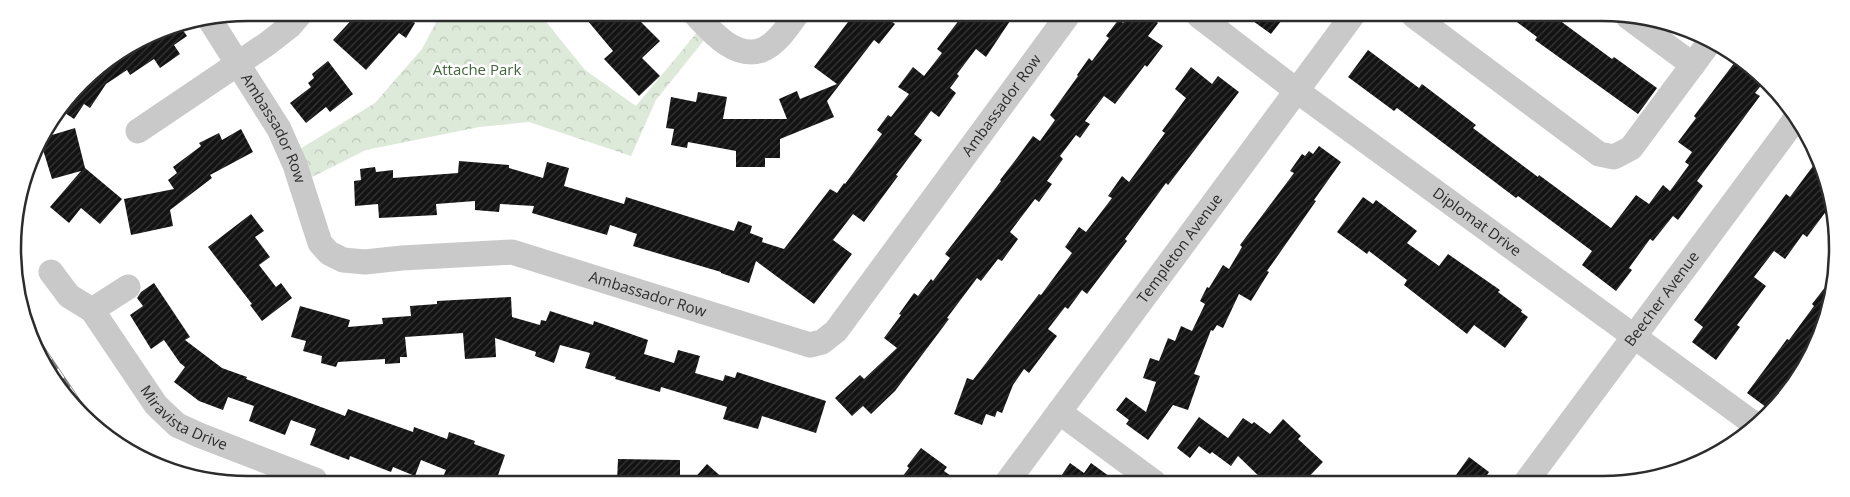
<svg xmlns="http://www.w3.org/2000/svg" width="1850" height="497" font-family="'Open Sans',sans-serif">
<defs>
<pattern id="forest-crowns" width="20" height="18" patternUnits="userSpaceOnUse" patternTransform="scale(1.25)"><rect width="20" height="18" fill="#dde9d9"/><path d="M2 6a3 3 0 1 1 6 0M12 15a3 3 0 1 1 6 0" fill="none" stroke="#bec8ba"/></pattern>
<pattern id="building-hatch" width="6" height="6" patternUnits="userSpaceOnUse" patternTransform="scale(1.25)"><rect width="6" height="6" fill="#131313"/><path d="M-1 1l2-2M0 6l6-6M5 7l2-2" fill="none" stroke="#363636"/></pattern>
</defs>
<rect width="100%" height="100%" fill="#fff"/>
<!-- forest -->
<path fill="url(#forest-crowns)" d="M441,13H539L585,70L636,106L699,30L705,39L656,100L631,156L529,122L479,127L366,150L312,177L300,149L375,103L422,49Z"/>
<!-- building -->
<g fill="url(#building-hatch)">
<path d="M358,13H412L408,19L415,23L406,38L399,33L366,70L333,40Z"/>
<path d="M582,14H633L660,41L642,58L660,76L639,96L604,59L613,51Z"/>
<path d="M854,14L883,15L895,24L879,44L874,40L827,101L834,117L780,139V158H765V167H736V151L688,142L687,148L671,145L674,129L666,128L671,97L696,102L698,92L727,97L723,119H787L779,99L797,91L800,99L837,84L814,67Z"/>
<path d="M963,15H1014L986,57L976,49L957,74L959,76L950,88L956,93L939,117L931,111L914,134L922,140L896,175L898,176L864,222L853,214L833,240L852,254L814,304L756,261L749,283L721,273V272L633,246L637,234L610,225L607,235L532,213L534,206L500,204L499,212L475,210V201L436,204L437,215L379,218L378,204L355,206L354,181L361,180L360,169L375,167L376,172L393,170V178L458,173L459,161L509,165V168L543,178L547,162L569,168L564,186L624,204L626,197L734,231L738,221L752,226L750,233L763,238L762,242L784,249L830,189L837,193L844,183L845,184L882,134L877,130L888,115L891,117L909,94L898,87L913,67L924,76L942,53L937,49Z"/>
<path d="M1129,15H1148L1158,23L1148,36L1163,46L1147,67L1145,65L1115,104L1104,96L1085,121L1090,124L1080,138L1076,135L1060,156L1063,159L1047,181L1052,184L1039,202L1035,199L1010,232L1018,239L1002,261L998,259L981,281L977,278L947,318L949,319L895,391L871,414L863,406L852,416L835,398L860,375L864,379L897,348L884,338L901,315L899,314L914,293L918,296L931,279L933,281L950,258L945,254L1001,181L1000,180L1017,158L1033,136L1040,141L1055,120L1050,115L1078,76L1077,75L1089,58L1092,61L1109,38L1106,36L1119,19L1123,23Z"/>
<path d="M1246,16H1285L1271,34Z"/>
<path d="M1510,17H1555L1612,59L1614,57L1657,88L1638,114L1535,40L1537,37Z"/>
<path d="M180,26L187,36L174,45L180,54L160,68L154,59L130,75L127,70L106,84L90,108L84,104L74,119L62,111L93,71L158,30Z"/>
<path d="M1368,50L1419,88L1422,84L1476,125L1473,128L1502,150L1538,177L1539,175L1611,228L1636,195L1649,204L1663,185L1670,191L1689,165L1685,162L1692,152L1678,142L1696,118L1694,116L1738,58L1763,83L1755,93L1760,96L1697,181L1703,186L1678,220L1673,216L1653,241L1650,239L1629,268L1632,270L1616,291L1582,265L1592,251L1518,196L1516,198L1397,108L1394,111L1348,77Z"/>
<path d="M328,61L353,94L330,112L326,107L306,123L290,103L311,87L308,83L314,78L312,74Z"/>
<path d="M1191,67L1212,84L1218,76L1239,92L1168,185L1166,183L1125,239L1127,241L1087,294L1082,290L1068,309L1065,307L1048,329L1057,336L1029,373L1024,369L1013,385L1002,413L997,411L995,417L986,414L982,425L954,414L967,378L973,380L1039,294L1041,295L1072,253L1065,247L1079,227L1086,232L1112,198L1108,196L1122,176L1129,182L1165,133L1162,131L1186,98L1175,89Z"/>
<path d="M75,128L85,168L122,199L100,224L81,208L69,223L50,207L81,171L52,179L40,140L42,138Z"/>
<path d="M241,129L253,152L210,175L212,178L170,210L173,226L131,235L124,199L174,189L168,180L177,173L173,167L201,146L199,143L219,133L222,140Z"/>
<path d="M1319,146L1341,162L1314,200L1316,201L1267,271L1269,272L1251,301L1239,294L1223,328L1217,325L1213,331L1211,330L1194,374L1200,376L1188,410L1173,405L1148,440L1126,424L1129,420L1116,410L1126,397L1146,412L1156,382L1143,378L1150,358L1159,361L1168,338L1175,341L1181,326L1192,331L1205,304L1200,301L1207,287L1209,288L1223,265L1229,269L1242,247L1240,245L1294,173L1290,171L1302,154L1305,156L1309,151L1313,154Z"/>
<path d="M1816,162L1833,202L1807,237L1803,234L1785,259L1774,251L1754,277L1766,286L1737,325L1740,327L1716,360L1692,342L1703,327L1694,320L1786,194L1790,197Z"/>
<path d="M1363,197L1373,204L1376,200L1417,231L1407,243L1439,266L1448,254L1500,290L1498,292L1522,310L1521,312L1528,317L1505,348L1474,325L1467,334L1404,285L1407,280L1369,251L1367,254L1337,232Z"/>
<path d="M251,214L264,231L255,237L270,257L259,265L276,287L281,283L292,298L262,321L250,305L252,304L208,247Z"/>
<path d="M1833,277V294L1806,366L1770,410L1747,393L1787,339L1789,340L1814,306L1812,304Z"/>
<path d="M154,283L190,337L185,340L222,368L247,377L246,379L345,416L348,409L413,432L414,427L447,439L449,432L475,441L474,444L505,455L496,481L452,480L443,477L446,470L421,460L415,476L393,467L391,472L350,456L349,460L310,445L316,429L291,420L285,435L249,421L254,406L228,397L223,410L199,401L174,382L185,367L180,363L164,340L151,349L130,315L143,306L137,298L141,292Z"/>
<path d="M511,297L512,317L540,325L541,320L546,321L550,311L593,325L594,321L648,340L644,354L674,363L678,350L700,356L695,373L723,381L725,375L735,378L737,372L826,401L816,433L762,416L758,429L723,419L727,407L661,387L660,392L615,379L616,377L585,368L590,353L560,345L554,363L535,356L536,352L495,338L496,357L465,359L463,333L405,337L407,357H400V363L385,364V359L338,362L336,367L321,363L322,356L303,351L306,341L291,337L300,306L350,320L348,327L383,324L382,318L411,316L410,306L437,304V301Z"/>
<path d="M1199,417L1228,438L1243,418L1252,424L1254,422L1270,434L1283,419L1301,436L1298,439L1323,462L1304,482H1265L1238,456L1231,466L1212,452L1210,454L1199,446L1190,458L1177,448Z"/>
<path d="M921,448L947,467L944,471L958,481H899L909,468L907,466Z"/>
<path d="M1469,457L1489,472L1482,482H1451Z"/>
<path d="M618,459L680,460V481H617Z"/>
<path d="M1070,463L1084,473L1091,463L1117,482H1057Z"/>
<path d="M707,464L726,481H692Z"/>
</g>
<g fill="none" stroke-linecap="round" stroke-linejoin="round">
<!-- minor -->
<g stroke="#c9c9c9" stroke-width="25">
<path d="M695,14C711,31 735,60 762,50C777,44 788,26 797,14"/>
<path id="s1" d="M1199,16L1297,91L1757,426"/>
<path d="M1414,16L1599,154L1614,157L1631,148L1709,43"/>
<path d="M1628,17L1693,65"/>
<path id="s2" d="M210,20L279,129L295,165L320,243L329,253L343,260L365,262L402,258L512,252L810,345L822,342L836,331L1068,15"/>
<path d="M138,131L267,44L290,26L301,13"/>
<path id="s3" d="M51,272L69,296L92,310L156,405L177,425L199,435L315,480"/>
<path d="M92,310L128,287"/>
<path d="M1059,412L1154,482"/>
<path id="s4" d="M1008,481L1352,16"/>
<path id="s5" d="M1526,482L1797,117"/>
</g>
<defs>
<path id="rail" d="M32,333L88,416"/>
</defs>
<!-- rail casing -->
<use href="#rail" stroke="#818181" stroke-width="5.5"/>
<!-- rail -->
<use href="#rail" stroke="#fff" stroke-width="4" stroke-dasharray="11" stroke-linecap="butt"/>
</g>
<g text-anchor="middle" stroke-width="5" stroke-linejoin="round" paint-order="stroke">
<!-- park labels -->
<g font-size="15" fill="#42653c" stroke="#fff">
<text x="477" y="75">Attache Park</text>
</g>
<!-- street labels -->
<g font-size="15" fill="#2c2c2c" stroke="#fff">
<text dy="5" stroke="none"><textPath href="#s2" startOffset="1071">Ambassador Row</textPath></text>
<text dy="5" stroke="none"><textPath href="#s2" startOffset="126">Ambassador Row</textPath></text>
<text dy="5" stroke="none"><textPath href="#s1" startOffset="346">Diplomat Drive</textPath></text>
<text dy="5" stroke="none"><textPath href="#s4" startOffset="289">Templeton Avenue</textPath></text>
<text dy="5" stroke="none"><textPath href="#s2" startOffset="591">Ambassador Row</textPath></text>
<text dy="5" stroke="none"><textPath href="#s5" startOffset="228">Beecher Avenue</textPath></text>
<text dy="5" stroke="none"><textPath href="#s3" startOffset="202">Miravista Drive</textPath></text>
</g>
</g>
<!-- crop -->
<path d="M0 0H1850V497H0ZM248 21H1602A227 227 0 0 1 1829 248V249A227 227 0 0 1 1602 476H248A227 227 0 0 1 21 249V248A227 227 0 0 1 248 21Z" fill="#fff" fill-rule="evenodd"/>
<path fill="none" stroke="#2c2c2c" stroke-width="2.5" d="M248 21H1602A227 227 0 0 1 1829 248V249A227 227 0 0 1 1602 476H248A227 227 0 0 1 21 249V248A227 227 0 0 1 248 21Z"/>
</svg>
